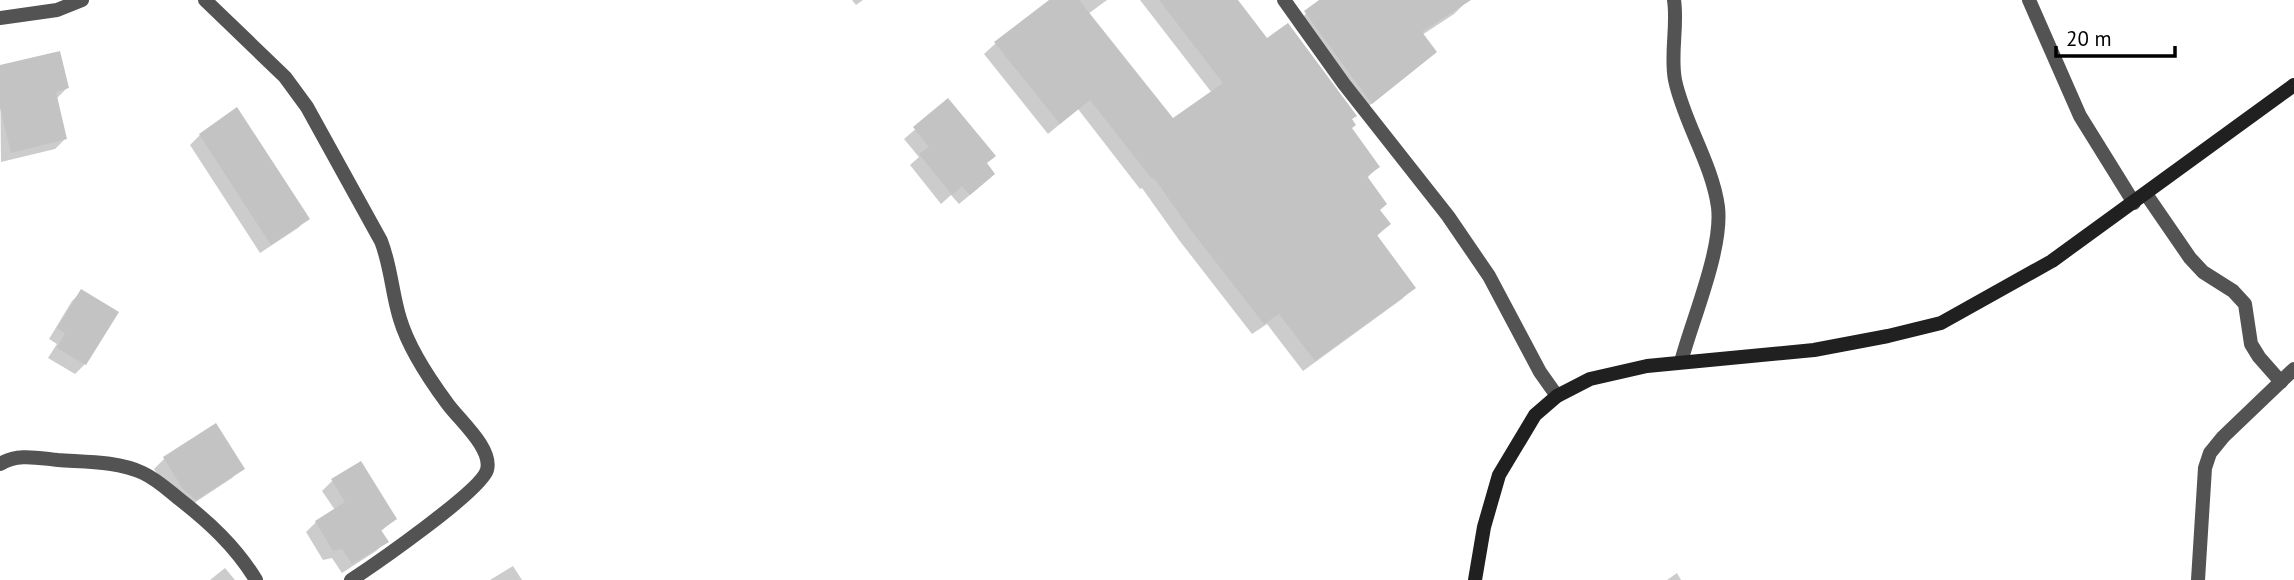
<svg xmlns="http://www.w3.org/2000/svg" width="2294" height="580" font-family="'PT Sans',sans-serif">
<rect width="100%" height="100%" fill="#fff"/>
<!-- shadow -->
<g fill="#0003">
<path d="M852,0H863L856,5Z"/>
<path d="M1052,0H1107L1088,14L1173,120L1212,93L1140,0H1236L1267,40L1350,120L1351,129L1378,167L1367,178L1379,211L1389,224L1376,237L1413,288L1402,299L1303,371L1267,324L1252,334L1179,240L1142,188L1140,189L1078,109L1048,134L984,54L996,43Z"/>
<path d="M1322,0H1465L1466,2L1454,14L1422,35L1435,52L1359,114L1293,25Z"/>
<path d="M0,67L67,88L57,98L65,139L55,149L1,162Z"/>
<path d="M948,101L983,184L959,204L951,195L941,204L910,165L919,157L904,139Z"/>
<path d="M200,135L308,218L298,228L260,253L190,145Z"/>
<path d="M82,291L85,364L75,374L48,358L57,344L49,339L72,301Z"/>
<path d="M216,426L242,468L232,478L185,509L173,499L154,469L164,459Z"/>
<path d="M332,481L395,519L380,532L386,541L376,551L342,573L332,558L323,560L306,532L316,522L335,510L322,491Z"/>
<path d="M513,566L522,580H490Z"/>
<path d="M225,568L235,580H210Z"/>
<path d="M1677,573L1681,580H1667Z"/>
</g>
<!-- building -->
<g fill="#c3c3c3">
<path d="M1049,0H1079L1173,118L1223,83L1159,0H1238L1267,38L1288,23L1357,116L1352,119L1356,125L1352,128L1380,167L1367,176L1387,204L1380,210L1391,224L1377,235L1416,288L1315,361L1279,314L1264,324L1190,229L1154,178L1152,179L1090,100L1060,124L994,42Z"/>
<path d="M1319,0H1471L1422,32L1437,52L1372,104L1304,11Z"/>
<path d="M60,51L69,88L56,92L67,139L11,153L0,108V65Z"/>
<path d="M948,98L996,156L987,163L995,174L970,195L962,186L952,195L919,154L929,147L913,127Z"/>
<path d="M237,107L310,219L271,245L199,134Z"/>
<path d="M81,289L119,312L86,365L57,348L65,333L57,328Z"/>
<path d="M216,423L245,469L196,500L183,489L163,457Z"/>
<path d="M361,461L397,519L381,530L389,542L352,564L342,549L333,551L315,521L345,502L331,479Z"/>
</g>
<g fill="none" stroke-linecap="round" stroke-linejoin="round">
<!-- street -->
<g stroke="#535353" stroke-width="14">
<path d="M205,0L285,77L307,107L381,241C391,266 392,294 400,319C408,346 430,380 447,403C458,419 493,448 487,470C481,491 374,565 351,580"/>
<path d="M1284,0L1344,84L1448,216L1489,276L1540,372L1557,396"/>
<path d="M1674,0C1678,26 1670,54 1675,80C1684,123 1712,163 1718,207C1723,249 1692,320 1681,362"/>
<path d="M2029,0L2080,116L2134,203"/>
<path d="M0,18L57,10L82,0"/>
<path d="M2146,194L2190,258L2203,272L2233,291L2245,304L2251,344L2259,357L2281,382"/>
<path d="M0,464C17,453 38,458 58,460C85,462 117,461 143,473C156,479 167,489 178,498C209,522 236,547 256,580"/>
<path d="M2198,580L2205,468L2210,453L2223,437L2294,369"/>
</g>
<!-- secondary -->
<path stroke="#202020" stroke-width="14" d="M1475,580L1484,527L1499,475L1535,415L1557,396L1590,379L1647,366L1814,350L1888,336L1941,323L2052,261L2294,85"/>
</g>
<!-- scale -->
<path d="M2056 46v10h119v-10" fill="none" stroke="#000000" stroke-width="3.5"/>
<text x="2066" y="46" font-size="21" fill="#000000" stroke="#ffffff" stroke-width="5" paint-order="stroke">20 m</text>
</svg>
